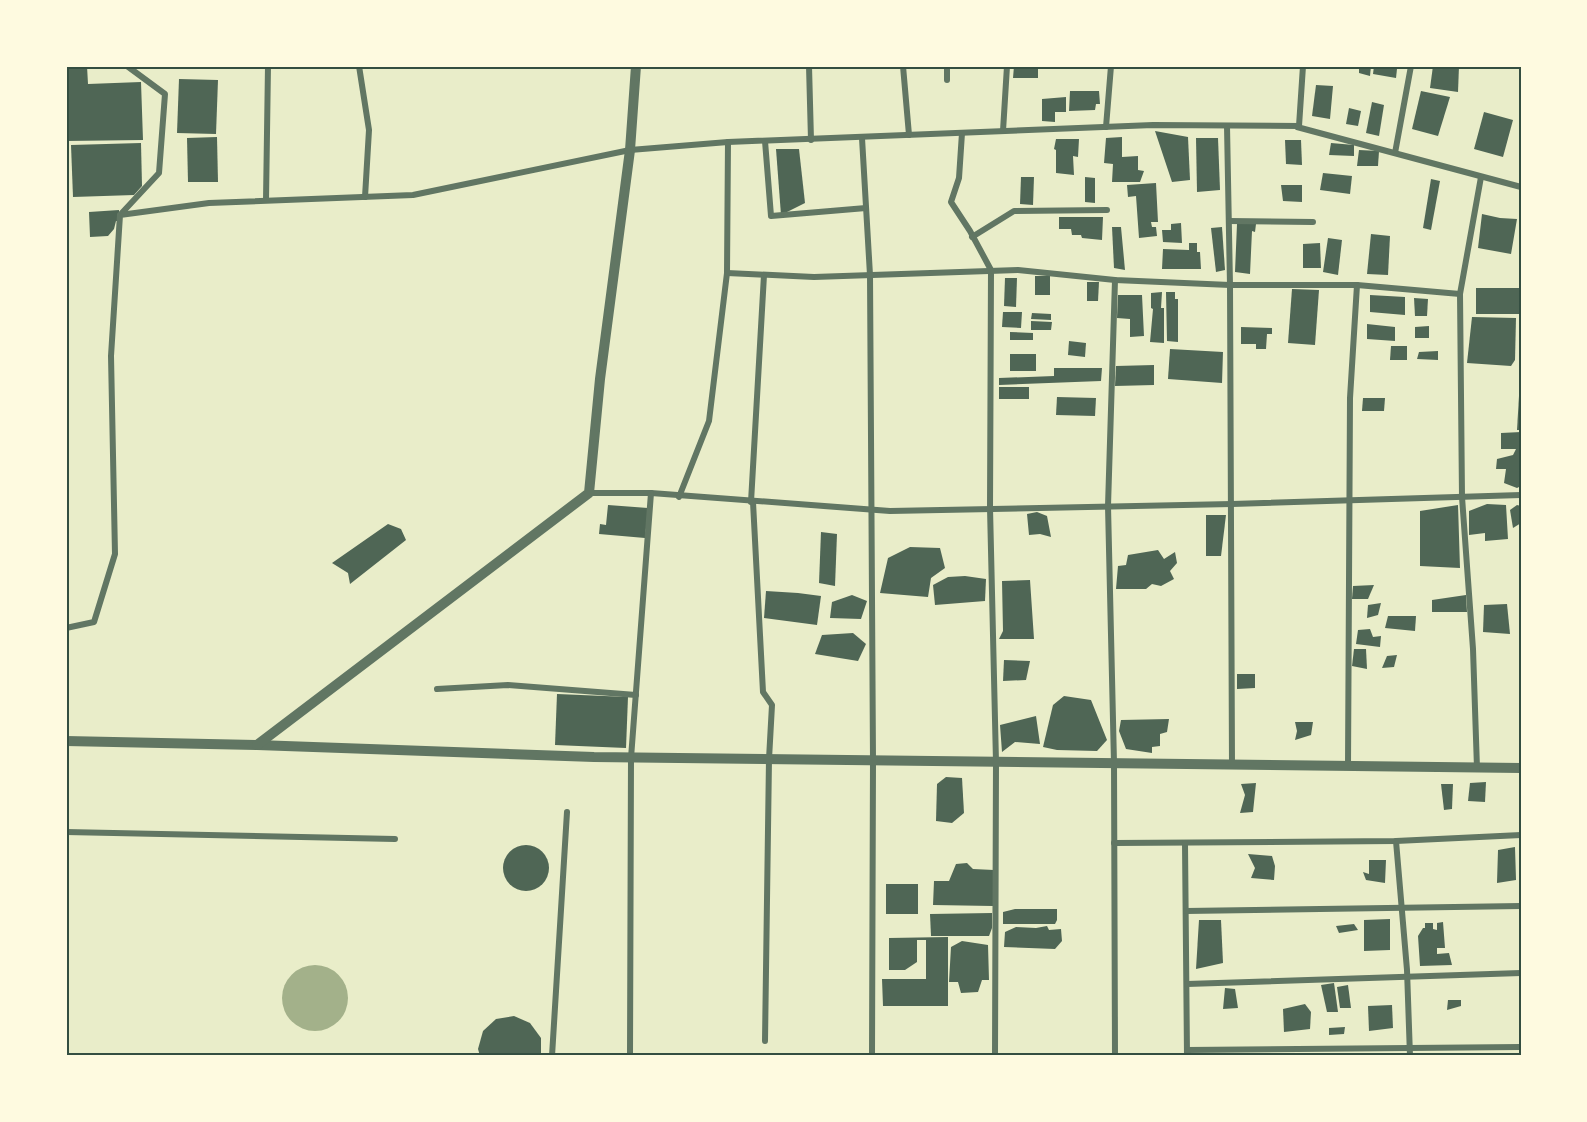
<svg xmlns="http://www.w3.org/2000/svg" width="1587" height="1122" font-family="'Open Sans',sans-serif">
<rect width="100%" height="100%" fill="#e9edc9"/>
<!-- water -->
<circle fill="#a3b18a" cx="315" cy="998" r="33"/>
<!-- building -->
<g fill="#4f6655">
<path d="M66,66H87L88,84L141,82L143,140L66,141Z"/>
<path d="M1014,66H1051V69H1038V78H1013Z"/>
<path d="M1359,66H1371L1370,76L1359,73Z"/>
<path d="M1374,66L1397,69L1396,78L1373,74Z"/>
<path d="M1433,66H1459L1458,92L1430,88Z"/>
<path d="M179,79L218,80L216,134L177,133Z"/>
<path d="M1316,85L1333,86L1330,119L1312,116Z"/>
<path d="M1070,91H1099L1100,104H1096L1095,110L1069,111Z"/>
<path d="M1421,91L1450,97L1438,136L1412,129Z"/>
<path d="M1066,97V112H1055V122L1042,121V99Z"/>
<path d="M1372,102L1384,105L1379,136L1366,133Z"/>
<path d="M1349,108L1361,111L1358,126L1346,124Z"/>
<path d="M1484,112L1513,120L1503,157L1474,149Z"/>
<path d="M1155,131L1188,137L1190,180L1172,182Z"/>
<path d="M217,137L218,182H188L187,138Z"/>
<path d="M1122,137V157L1138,156V170L1144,171L1140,182H1112L1113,164L1104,163L1106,138Z"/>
<path d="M1196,138H1218L1220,190L1197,192Z"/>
<path d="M1056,139H1079L1078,157L1073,156L1074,175L1056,173V150L1054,149Z"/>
<path d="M1285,140H1301L1302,165L1286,164Z"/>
<path d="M141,143L142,186L134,195L73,197L71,145Z"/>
<path d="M1331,143L1354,145V156L1329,155Z"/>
<path d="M776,149H799L805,203L781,215Z"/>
<path d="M1359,150L1379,151L1378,166H1357Z"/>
<path d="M1323,173L1352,176L1350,194L1320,190Z"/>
<path d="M1021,177H1034L1033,205L1020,204Z"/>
<path d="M1085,177L1095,178V203L1085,202Z"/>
<path d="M1431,179L1440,181L1431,230L1423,228Z"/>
<path d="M1156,183L1158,222H1151L1152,227H1156L1157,236L1139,238L1136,196L1128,197L1127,185Z"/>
<path d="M1281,185H1302V202L1283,201Z"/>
<path d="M119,210V221H116L114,229L108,236L90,237L89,212Z"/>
<path d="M1482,214L1500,218L1517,219L1511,254L1478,248Z"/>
<path d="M1059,217H1103L1102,240L1082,238L1081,235H1072L1071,229H1059Z"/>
<path d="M1181,223L1182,243L1163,242L1162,230H1171V224Z"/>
<path d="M1237,224H1256L1255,232L1252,231L1250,274L1235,272Z"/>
<path d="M1112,227H1121L1125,270L1114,268Z"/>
<path d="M1222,227L1225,270L1216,272L1211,228Z"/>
<path d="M1371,234L1390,236L1388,275L1367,274Z"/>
<path d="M1328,238L1342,240L1338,275L1323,272Z"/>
<path d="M1189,243H1197V252H1200L1201,269H1162L1163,249L1189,250Z"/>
<path d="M1320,243L1321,268H1303V244Z"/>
<rect x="1035" y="276" width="15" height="19"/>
<path d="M1005,278H1017L1016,307L1004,306Z"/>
<path d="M1087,282H1099L1098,301H1087Z"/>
<rect x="1476" y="288" width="45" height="26"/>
<path d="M1292,289L1319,290L1315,345L1288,343Z"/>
<path d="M1162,292L1161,308H1164V343L1150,342L1153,309L1151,308V293Z"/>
<path d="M1166,292H1175V299H1178V342L1167,341Z"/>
<path d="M1118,295H1142L1144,336L1130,337V319L1117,318Z"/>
<path d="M1370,295L1405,297V315L1370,312Z"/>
<path d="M1414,298L1428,299L1427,316H1415Z"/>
<path d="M1003,312H1022L1021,328L1002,327Z"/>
<path d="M1032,313L1051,314V320L1031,319Z"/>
<path d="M1472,317L1516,318L1515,360L1511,366L1467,363Z"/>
<path d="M1031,321L1052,322L1051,330H1031Z"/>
<path d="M1367,324L1395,327V341L1367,339Z"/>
<path d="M1429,326V338H1415V327Z"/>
<path d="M1241,327L1272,328V334H1267L1266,349H1256V344H1241Z"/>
<path d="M1010,332L1033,333V340H1010Z"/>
<path d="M1069,341L1086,343L1085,357L1068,355Z"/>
<path d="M1391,346H1407V360H1390Z"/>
<path d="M1170,349L1223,352L1222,383L1168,379Z"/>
<path d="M1438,351V360L1417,359L1419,352Z"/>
<rect x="1010" y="354" width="26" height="17"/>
<path d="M1154,365V385L1115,386L1116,366Z"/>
<path d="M1054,368H1102L1101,381L999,385V378L1054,376Z"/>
<rect x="999" y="387" width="30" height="12"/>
<path d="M1519,396H1521V430H1517Z"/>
<path d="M1057,397L1096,398L1095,416L1056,415Z"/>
<path d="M1363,398H1385L1384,411H1362Z"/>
<path d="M1521,432V486L1517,488L1504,483L1506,469H1496L1497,459L1513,455L1516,449H1501V433Z"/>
<path d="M1487,504L1506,505L1508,539L1485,541V533L1469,535V511Z"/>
<path d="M608,505L648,508L645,538L599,534L600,524L606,525Z"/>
<path d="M1458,505L1460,568L1420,566V511Z"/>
<path d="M1517,505L1521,506V523L1513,528L1510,510Z"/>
<path d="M1037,512L1047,516L1051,537L1040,534L1029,535L1027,514Z"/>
<path d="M1206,515H1226L1221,556H1206Z"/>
<path d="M388,524L401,529L406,540L350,584L348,573L332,563Z"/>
<path d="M821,532L837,534L835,586L819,583Z"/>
<path d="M910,547L940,548L945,568L931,578L928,597L880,593L888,558Z"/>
<path d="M1158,550L1164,559L1175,552L1177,563L1170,571L1174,579L1161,586L1152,584L1146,589H1116L1118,566L1126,565L1128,555Z"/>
<path d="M965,576L986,579L985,601L935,605L933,585L948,577Z"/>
<path d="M1030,580L1034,639H999L1003,631L1002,581Z"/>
<path d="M1374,585L1368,599H1352L1353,586Z"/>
<path d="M766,591L798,593L821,596L817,625L764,618Z"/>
<path d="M852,595L867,601L861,619L830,618L832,602Z"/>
<path d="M1466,595L1467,612H1432V600Z"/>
<path d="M1381,603L1378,615L1367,618L1368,605Z"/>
<path d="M1507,604L1510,634L1483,632L1484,605Z"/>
<path d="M1388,616H1416L1415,631L1385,628Z"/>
<path d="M1370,629L1373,637L1381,636L1380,647L1356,644L1358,630Z"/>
<path d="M853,633L866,644L858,661L815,654L822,635Z"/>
<path d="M1354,649H1366L1367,669L1352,666Z"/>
<path d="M1397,655L1394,667L1382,668L1387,656Z"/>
<path d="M1004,660L1030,661L1026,680L1003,681Z"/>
<path d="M1237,674H1255V688L1237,689Z"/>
<path d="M557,694L628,697L626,748L555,745Z"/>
<path d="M1064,696L1091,700L1107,740L1097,751L1057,750L1043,747L1053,705Z"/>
<path d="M1036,716L1040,744L1015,742L1002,752L1000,725Z"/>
<path d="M1169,719L1167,732L1160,734V746L1152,747V753L1126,749L1119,731L1121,720Z"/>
<path d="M1295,722H1313L1311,735L1295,740L1297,731Z"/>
<path d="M946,777L962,778L964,813L952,823L936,821L937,784Z"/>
<path d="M1486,782L1485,802L1468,801L1470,783Z"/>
<path d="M1256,783L1253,812L1240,813L1245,795L1241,784Z"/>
<path d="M1441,784H1453L1452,809L1444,810Z"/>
<circle cx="526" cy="868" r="23"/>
<path d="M1515,847L1516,880L1497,883L1498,850Z"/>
<path d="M1248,854L1272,856L1275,866L1274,880L1251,878L1255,868Z"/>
<path d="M1369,860H1386L1385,883L1366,880L1363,872L1369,874Z"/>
<path d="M967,863L973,869L994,870L993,906L933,905L934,881H949L956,864Z"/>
<rect x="886" y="884" width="32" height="30"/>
<path d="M1015,909H1057V920L1055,924H1003V912Z"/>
<path d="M992,913V928L989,936H931L930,914Z"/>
<path d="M1390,919V950L1364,951V920Z"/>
<path d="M1199,920H1221L1223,963L1196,969Z"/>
<path d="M1443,922L1445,948H1437V954L1449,953L1452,965L1420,966L1418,936L1423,928H1425V923H1433V929L1437,930V923Z"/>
<path d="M1354,924L1358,930L1339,933L1336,926Z"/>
<path d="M1047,926L1049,930L1061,929L1062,941L1055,949L1004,947L1005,932L1016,927L1036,928Z"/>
<path d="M948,937V1006H883L882,979H926V940H917V962L905,970H889V938Z"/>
<path d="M962,941L988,945L989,980H982L978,992L961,993L958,982H949L951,947Z"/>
<path d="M1334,983L1338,1012H1327L1321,985Z"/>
<path d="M1348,985L1351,1008H1340L1337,987Z"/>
<path d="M1225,988L1235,989L1238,1008L1223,1009Z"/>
<path d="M1448,1000H1461V1006L1447,1010Z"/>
<path d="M1305,1004L1311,1012L1310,1029L1284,1032L1283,1009Z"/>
<path d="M1392,1005L1393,1028L1369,1031L1368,1006Z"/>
<path d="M514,1016L530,1023L541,1038V1056H480L478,1049L483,1031L496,1019Z"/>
<path d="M1345,1027L1344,1034L1329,1035V1028Z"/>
</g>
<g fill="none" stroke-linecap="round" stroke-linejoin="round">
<!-- minor -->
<g stroke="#617663" stroke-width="6">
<path d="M359,66L369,130L365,197"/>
<path d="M809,66L811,140"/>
<path d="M903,66L909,135"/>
<path d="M947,66V80"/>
<path d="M1227,126L1230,285L1232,765"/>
<path d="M1299,126L1303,66"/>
<path d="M1106,127L1111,66"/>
<path d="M1003,131L1007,66"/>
<path d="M962,133L959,178L951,202L970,231L991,270L990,508L996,762L995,1056"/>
<path d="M862,138L870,275L873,760L872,1056"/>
<path d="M765,141L771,216L866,208"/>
<path d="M1395,153L1411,66"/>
<path d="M266,200L268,66"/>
<path d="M120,215L159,173L165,94L127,66"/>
<path d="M1229,221L1313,222"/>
<path d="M972,237L1014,211L1107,210"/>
<path d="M727,273L814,277L1018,270L1115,280L1230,285H1357L1460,294"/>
<path d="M589,493H651L890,511L1232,504L1521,495"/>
<path d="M679,497L709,421L727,273L728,142"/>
<path d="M751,502L764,275"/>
<path d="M753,502L763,692L772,705L769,759L765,1041"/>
<path d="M66,628L94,622L115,554L111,356L120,215L209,203L413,195L630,150L728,142L1153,125L1299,126L1297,127L1521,187"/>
<path d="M437,689L508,685L636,695"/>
<path d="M1348,766L1350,398L1357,285"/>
<path d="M1477,768L1473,649L1462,497L1460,294L1481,177"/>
<path d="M66,832L395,839"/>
<path d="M1396,841L1407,970L1410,1056"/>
<path d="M1114,843L1396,841L1521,835"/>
<path d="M1185,844L1187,1056"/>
<path d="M1186,911L1521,906"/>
<path d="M1187,984L1521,973"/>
<path d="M1187,1050L1521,1047"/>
<path d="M552,1056L567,812"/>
<path d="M630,1056L631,758L651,493"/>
<path d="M1115,1056L1114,763L1108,506L1115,280"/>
</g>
<!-- tertiary -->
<g stroke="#617663" stroke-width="10">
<path d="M66,741L257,745L594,757L1521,768"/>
<path d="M257,745L589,493L600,379L630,150L636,66"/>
</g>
</g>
<!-- border -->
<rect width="1587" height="1122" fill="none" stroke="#fefae0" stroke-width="135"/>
<rect x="68" y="68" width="1452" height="986" fill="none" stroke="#344e41" stroke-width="2"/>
</svg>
